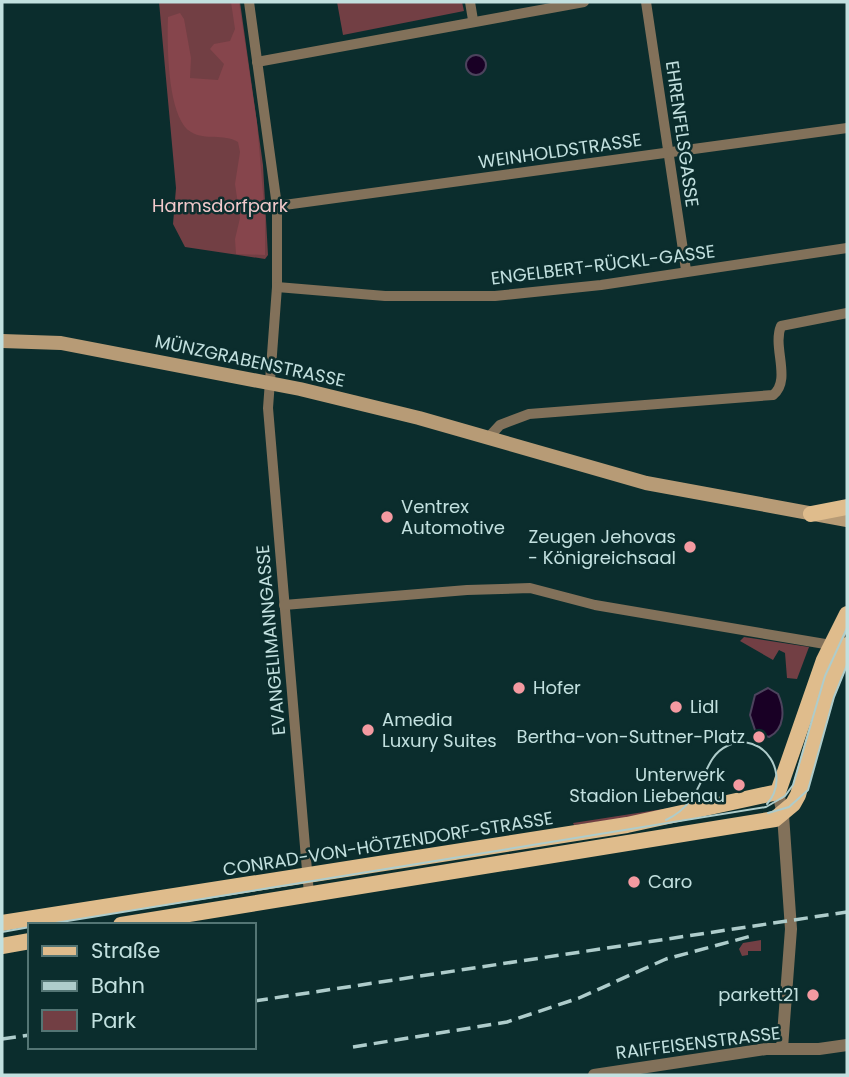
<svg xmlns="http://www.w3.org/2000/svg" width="849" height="1077" font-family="Poppins,sans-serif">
<rect width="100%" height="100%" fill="#0b2d2d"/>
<!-- green -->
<g fill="#723f44">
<path d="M159,2H240L263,165L268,255L265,259L185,247L173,224L176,188Z"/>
<path d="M337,2H462L464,11L343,35Z"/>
<path d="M744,637L809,647L797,679L787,678L785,653L779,650L773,660L740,641Z"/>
<path d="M676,807L670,812L574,825L573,823Z"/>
<path d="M761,940V951H748V955L742,956L739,949L743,943Z"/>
</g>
<!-- forest -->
<path fill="#86454c" d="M231,2H239L257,123L265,217V255L236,254L235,239L240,218L235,184L240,152L238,142C223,133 206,141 191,132C167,118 167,43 168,17L180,13L184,19L191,58L190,78L218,80L224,64L210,49L214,44L230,41L235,29Z"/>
<!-- water -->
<g fill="#190025" stroke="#4c435d" stroke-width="2">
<circle cx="476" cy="65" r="10"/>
<path d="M768,688L778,694C785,709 785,729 769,737L756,733L750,715L755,695Z"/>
</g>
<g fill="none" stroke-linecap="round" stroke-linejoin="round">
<!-- minor -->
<g stroke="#82715a" stroke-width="10">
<path d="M249,2L277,206V287L268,408L309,894"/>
<path d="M470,2L473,20"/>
<path d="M646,2L686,270"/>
<path d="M257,62L584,2"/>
<path d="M277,206L847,128"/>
<path d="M277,287L385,296H495L601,285L847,248"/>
<path d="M488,438L500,425L529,414L773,395C792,380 772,347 781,326L847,313"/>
<path d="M284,605L467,590L530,588L595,605L831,645"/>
</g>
<!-- tertiary -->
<g stroke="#82715a" stroke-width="12">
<path d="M778,792L783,815L791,929L782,1048"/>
<path d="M594,1075L766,1049H819L847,1045"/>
</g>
<!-- secondary -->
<path stroke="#b79b76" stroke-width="14" d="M2,341L61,343L300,389L419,418L646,483L847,520"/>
<!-- primary -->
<g stroke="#dfbc8c" stroke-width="16">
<path d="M811,514L847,507"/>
<path d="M2,923L627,825L778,792L824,660L847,614"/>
<path d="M121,925L775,819L793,804L798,795L827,694L847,645"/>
<path d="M2,946L30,941"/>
</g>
<!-- tram -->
<g stroke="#aecccb" stroke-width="2">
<path d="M768,813L789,807L808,790L834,697L847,665"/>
<path d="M666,820C708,800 699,759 727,746C764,729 792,776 767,804"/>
<path d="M43,925L766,807L785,796L793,785L825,676L847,628"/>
<path d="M2,932L30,927"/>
</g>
<!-- rail -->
<g stroke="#aecccb" stroke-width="3.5" stroke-dasharray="14 7" stroke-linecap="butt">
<path d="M254,1001L847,912"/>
<path d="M2,1039L30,1035"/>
<path d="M353,1047L507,1022L579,998L666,959L755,935"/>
</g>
</g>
<!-- markers -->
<g fill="#f49aa1" stroke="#0b2d2d" stroke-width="2.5">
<circle cx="387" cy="517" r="7"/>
<circle cx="690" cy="547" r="7"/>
<circle cx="519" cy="688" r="7"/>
<circle cx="676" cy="707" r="7"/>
<circle cx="368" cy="730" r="7"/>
<circle cx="759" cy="737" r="7"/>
<circle cx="739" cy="785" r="7"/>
<circle cx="634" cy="882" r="7"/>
<circle cx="813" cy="995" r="7"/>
</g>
<g text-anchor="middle" stroke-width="5" stroke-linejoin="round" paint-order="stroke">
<!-- street labels -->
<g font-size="18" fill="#c2e0df" stroke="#0b2d2d">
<text transform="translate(682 134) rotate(82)" y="6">EHRENFELSGASSE</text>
<text transform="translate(560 151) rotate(-8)" y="6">WEINHOLDSTRASSE</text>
<text transform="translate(603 265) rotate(-7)" y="6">ENGELBERT-RÜCKL-GASSE</text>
<text transform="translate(250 361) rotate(12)" y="6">MÜNZGRABENSTRASSE</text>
<text transform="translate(271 640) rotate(-95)" y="6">EVANGELIMANNGASSE</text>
<text transform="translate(388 844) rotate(-9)" y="6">CONRAD-VON-HÖTZENDORF-STRASSE</text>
<text transform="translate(698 1043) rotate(-7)" y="6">RAIFFEISENSTRASSE</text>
</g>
<!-- park labels -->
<g font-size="18" fill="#f2c9cb" stroke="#0b2d2d">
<text x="220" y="212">Harmsdorfpark</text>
</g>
<!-- poi labels -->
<g font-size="18" fill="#c2e0df" stroke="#0b2d2d" text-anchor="start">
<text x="401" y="513">Ventrex<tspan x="401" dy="21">Automotive</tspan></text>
<text x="676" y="543" text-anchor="end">Zeugen Jehovas<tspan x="676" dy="21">- Königreichsaal</tspan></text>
<text x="533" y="694">Hofer</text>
<text x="690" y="713">Lidl</text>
<text x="382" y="726">Amedia<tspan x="382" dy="21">Luxury Suites</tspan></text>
<text x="745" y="743" text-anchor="end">Bertha-von-Suttner-Platz</text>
<text x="725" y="781" text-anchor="end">Unterwerk<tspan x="725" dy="21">Stadion Liebenau</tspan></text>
<text x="648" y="888">Caro</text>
<text x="799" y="1001" text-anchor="end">parkett21</text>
</g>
</g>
<!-- border -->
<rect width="849" height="1077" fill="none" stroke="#c2e0df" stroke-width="7"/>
<!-- legend -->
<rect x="28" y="923" width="228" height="126" fill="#0b2d2d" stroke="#547574" stroke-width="2"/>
<rect x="42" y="946" width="35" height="10" fill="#dfbc8c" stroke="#547574" stroke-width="2"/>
<text x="91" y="958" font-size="21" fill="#c2e0df">Straße</text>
<rect x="42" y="981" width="35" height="10" fill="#aecccb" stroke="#547574" stroke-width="2"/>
<text x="91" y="993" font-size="21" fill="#c2e0df">Bahn</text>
<rect x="42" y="1010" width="35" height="21" fill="#723f44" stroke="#547574" stroke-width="2"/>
<text x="91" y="1028" font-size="21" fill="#c2e0df">Park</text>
</svg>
